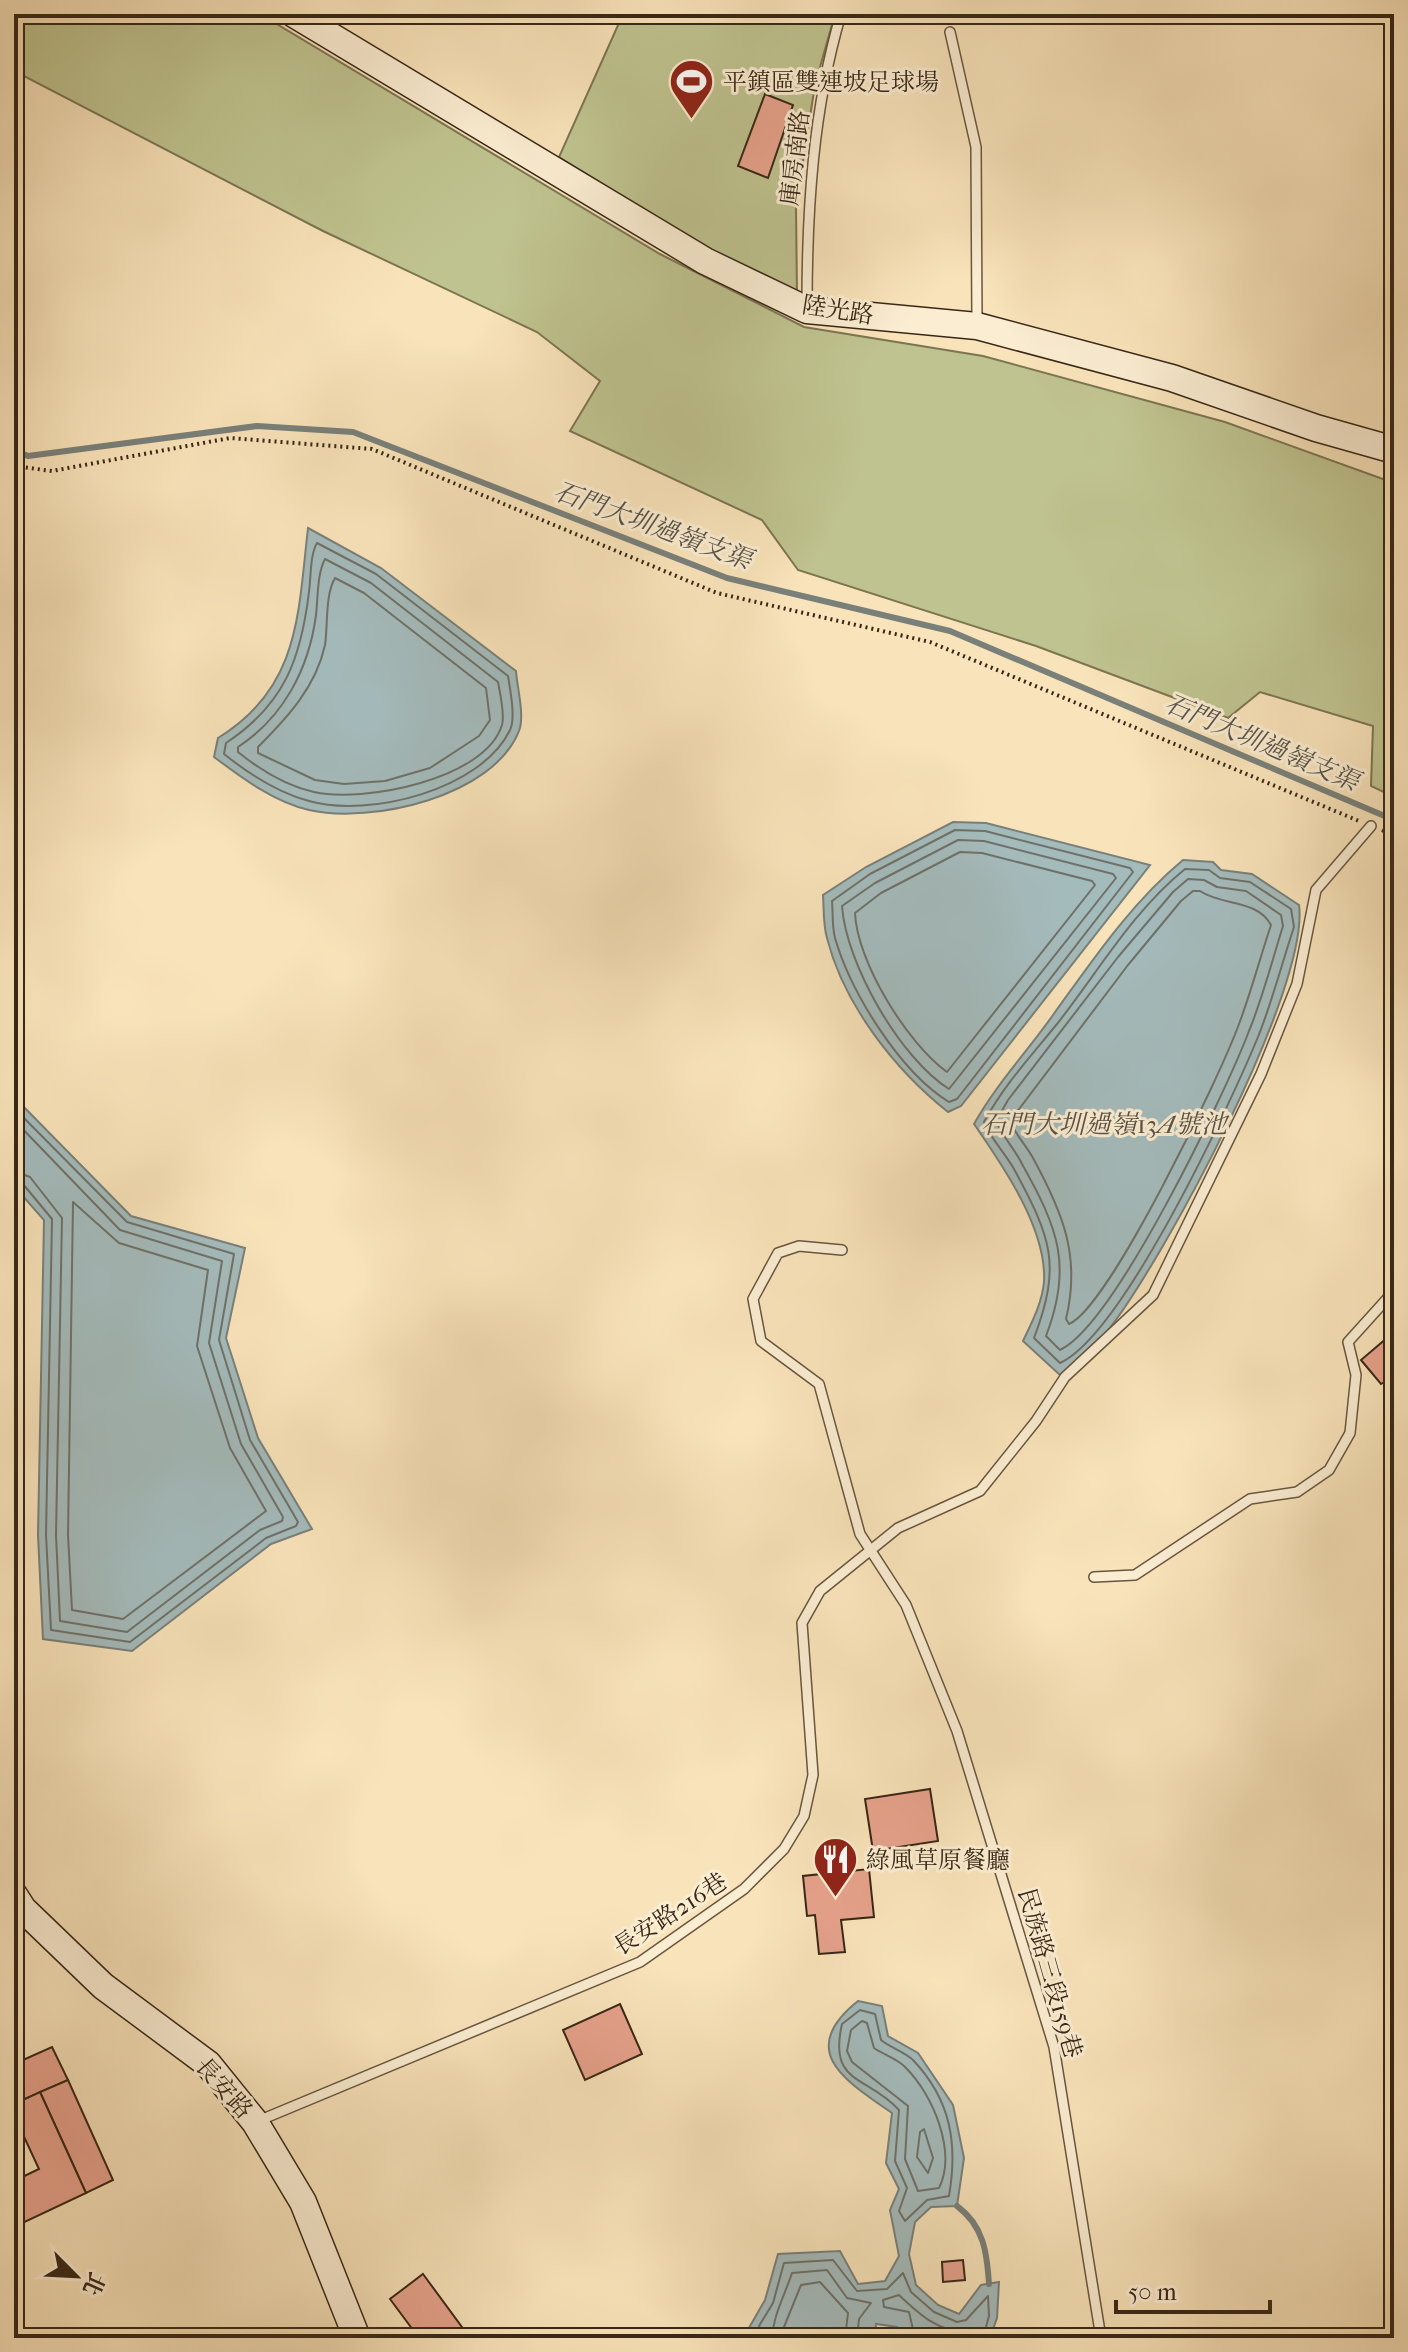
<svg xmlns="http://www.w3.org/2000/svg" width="1408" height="2352" font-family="'IM FELL French Canon','Noto Serif TC',serif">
<rect width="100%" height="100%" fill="#f9e3ba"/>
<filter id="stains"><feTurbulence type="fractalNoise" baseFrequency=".0025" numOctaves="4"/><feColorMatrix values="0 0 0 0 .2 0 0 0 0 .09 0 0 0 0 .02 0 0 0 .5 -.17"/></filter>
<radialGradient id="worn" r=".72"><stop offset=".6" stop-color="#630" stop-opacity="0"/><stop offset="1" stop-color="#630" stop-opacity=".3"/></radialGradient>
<!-- green -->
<g fill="#bfc38f" stroke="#7c7552" stroke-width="2">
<path d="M14,14H260L660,254L804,327L983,356L1225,422L1394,483V797L1371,786L1373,726L1260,692L1228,718L1036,646L798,570L762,520L570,431L600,381L537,332L323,231L14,71Z"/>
<path d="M623,14H835L815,85L796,206L797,296L714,253L559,157Z"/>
</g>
<!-- water -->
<g fill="#a4bbbc" stroke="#79807a" stroke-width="2">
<path d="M308,528L381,568L516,671C517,687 525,716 519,731C493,797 371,824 309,810C274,802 242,778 214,757L218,738C300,688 298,614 308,528Z"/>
<path d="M953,822L986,823L1150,865L961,1106L948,1112C895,1070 844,1005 827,938C823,925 824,909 823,895L866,867Z"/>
<path d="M1183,860L1213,862L1221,870L1252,874L1299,905C1310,988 1164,1259 1109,1329C1096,1346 1077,1361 1061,1376L1023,1341C1032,1322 1042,1303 1044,1282C1047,1229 1003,1166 974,1124C997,1083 1027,1052 1053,1015C1092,961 1131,903 1183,860Z"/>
<path d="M14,1097L131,1216L245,1248L226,1338L258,1438L312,1529L271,1544L132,1651L43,1639L38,1535L44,1220L14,1186Z"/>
<path d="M858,2001L882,2006L888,2036L918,2053L953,2105L964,2158L957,2206L931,2207L915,2222L909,2254L916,2285L938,2305L959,2314L981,2285L999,2282L997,2318L990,2338H898L897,2327L876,2324L875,2338H781L746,2333L765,2300L778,2254L840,2251L858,2284L885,2281L899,2256L890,2210L899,2189L886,2163L892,2113C846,2081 795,2051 858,2001Z"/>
</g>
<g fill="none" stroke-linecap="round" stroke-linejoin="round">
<!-- shore -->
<g stroke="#6e7169" stroke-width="2">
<path d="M317,543L376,574L508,676C510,689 516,718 510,730C481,790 369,818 309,801C278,793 249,774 224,754L226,743C285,704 301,658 309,592C311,577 310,555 317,543Z"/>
<path d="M325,559L371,583L498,682C500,693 505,714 502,725C485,780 362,803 314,792C287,786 259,769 238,752V747C284,717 309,668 316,615C318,598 317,574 325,559Z"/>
<path d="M335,578L364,593L486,688L490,720L479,736L430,768L385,781L344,784L315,780L258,753V747C287,718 316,687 325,645C328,625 325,595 335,578Z"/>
<path d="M955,830L985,831L1130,868L1133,872L957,1099L949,1102C900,1072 851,993 835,938C832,927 833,913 832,901L870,874Z"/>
<path d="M958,840L984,841L1113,874L1116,878L949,1089C900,1058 846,964 842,906L875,883Z"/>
<path d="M960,852L982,853L1092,881L1095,885L947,1072C907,1043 857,962 855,913L881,893Z"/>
<path d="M1185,869L1209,870L1220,878L1250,882L1291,909L1294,927C1282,963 1272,1002 1258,1037C1229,1107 1123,1334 1060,1363L1034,1338C1062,1264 1051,1238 1014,1169C1005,1153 991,1139 984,1122C1004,1085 1031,1056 1057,1024C1098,972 1133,911 1185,869Z"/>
<path d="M1188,879L1204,880L1217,887L1246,891L1281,915L1283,926C1272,961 1263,997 1249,1031C1225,1094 1115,1324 1060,1350L1046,1336C1073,1266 1058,1228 1022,1164C1015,1149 1002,1136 996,1121L1008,1100L1118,957L1173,892Z"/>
<path d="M1200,891C1222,906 1257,899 1271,925C1260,958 1251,992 1239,1024C1221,1074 1109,1308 1069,1324L1066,1319C1081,1257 1063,1213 1033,1158C1026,1145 1015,1134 1010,1121L1128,965L1181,901L1193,891Z"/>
<path d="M14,1108L127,1222L234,1254L219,1340L250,1440L298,1522L296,1526L266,1538L130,1642L51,1630L46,1535L52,1219L23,1184L14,1181"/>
<path d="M14,1120L120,1230L222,1261L209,1343L241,1444L283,1517L282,1521L260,1530L127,1632L60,1621L56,1535L62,1218L30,1177L14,1171"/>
<path d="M73,1202L119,1243L208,1270L197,1346L230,1448L266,1511L123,1619L72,1610L68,1535Z"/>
<path d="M860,2010L875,2014L881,2040C891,2048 905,2052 913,2060C951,2100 958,2144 949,2196L927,2200L905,2221L899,2211L907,2188L895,2161L899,2110C867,2075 828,2085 842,2024Z"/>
<path d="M862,2021L867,2023L874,2048C884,2055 898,2059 906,2068C933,2095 957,2152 939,2188L918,2191L905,2159L908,2106L852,2062L847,2051L851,2030Z"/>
<path d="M924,2129L933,2158L928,2173L917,2157L920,2132Z"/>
<path d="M763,2338L759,2326L773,2303L784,2263L833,2260L857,2291L887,2289L903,2273L911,2292L934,2312L957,2322L966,2320L988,2296L989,2316L983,2338"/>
<path d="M773,2338C771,2320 786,2292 792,2273L827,2270L847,2298L871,2303L859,2319L857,2338"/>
<path d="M785,2338L784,2327L801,2285L820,2282L848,2313L845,2338"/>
<path d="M915,2338L909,2312L884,2307L883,2300L899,2295C918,2313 942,2336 970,2330L973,2338"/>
</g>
<!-- stream -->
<g stroke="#79807a" stroke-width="6">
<path d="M14,450L28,456L257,426L353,432L727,578L950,631L1394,820"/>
<path d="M957,2206C984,2226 987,2253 989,2284"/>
</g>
</g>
<!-- building -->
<g fill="#e7a28c" stroke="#382716" stroke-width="2">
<path d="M765,94L793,105L768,178L738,166Z"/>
<path d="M1394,1332V1376L1381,1384L1361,1360Z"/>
<path d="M930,1789L938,1841L873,1851L865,1799Z"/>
<path d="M869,1869L874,1917L841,1920L845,1952L819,1954L815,1915L807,1916L803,1876Z"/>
<path d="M620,2004L642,2054L585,2080L563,2030Z"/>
<path d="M52,2047L68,2080L14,2104V2064Z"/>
<path d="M68,2080L113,2180L86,2193L40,2092Z"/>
<path d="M40,2092L86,2193L14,2227V2181L39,2169L14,2115V2104Z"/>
<path d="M963,2260L965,2280L943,2282L942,2262Z"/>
<path d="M423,2274L470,2338H419L390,2299Z"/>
</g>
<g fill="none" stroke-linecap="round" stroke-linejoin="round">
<defs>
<g id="lane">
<path d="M950,32L976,147L977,323"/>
<path d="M807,306C807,208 813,109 841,14"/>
<path d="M842,1250L799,1246L778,1253L753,1299L761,1341L819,1384L860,1534L906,1605L957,1731L1054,2047L1101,2338"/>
<path d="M1094,1577L1135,1575L1250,1499L1297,1492L1329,1470L1350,1433L1356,1375L1348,1342L1394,1291"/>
<path d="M258,2121L640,1962L744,1889L784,1849L804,1816L813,1775L802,1623L820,1591L898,1528L980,1491L1036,1421L1065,1377L1153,1295L1261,1074L1297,984L1316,890L1371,826"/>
</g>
<g id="secondary">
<path d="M294,14L705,261L807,310L977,326L1172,378L1316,428L1394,450"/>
<path d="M14,1895L23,1909L103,1986L208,2064L255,2122L303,2202L357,2338"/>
</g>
</defs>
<!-- lane casing -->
<use href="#lane" stroke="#68563f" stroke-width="12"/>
<!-- secondary casing -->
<use href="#secondary" stroke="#382716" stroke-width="29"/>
<!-- path -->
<g stroke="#382716" stroke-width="4" stroke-dasharray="2 4" stroke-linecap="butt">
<path d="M14,466L52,471L230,438L372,449L717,593L930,642L1359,821"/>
<path d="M1382,830L1394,836"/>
</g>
<!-- lane -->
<use href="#lane" stroke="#fbedd2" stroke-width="9"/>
<!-- secondary -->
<use href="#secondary" stroke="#fbedd2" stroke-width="26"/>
</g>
<!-- icons -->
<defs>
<symbol id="stadium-pin" viewBox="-11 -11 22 30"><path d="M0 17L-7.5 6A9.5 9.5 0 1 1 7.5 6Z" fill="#8f2418" stroke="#fbedd2"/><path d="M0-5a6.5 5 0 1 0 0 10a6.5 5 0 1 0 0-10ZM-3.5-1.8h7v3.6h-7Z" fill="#fff"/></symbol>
<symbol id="restaurant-pin" viewBox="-11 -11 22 30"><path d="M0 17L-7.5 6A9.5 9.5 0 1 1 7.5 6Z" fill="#8f2418" stroke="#fbedd2"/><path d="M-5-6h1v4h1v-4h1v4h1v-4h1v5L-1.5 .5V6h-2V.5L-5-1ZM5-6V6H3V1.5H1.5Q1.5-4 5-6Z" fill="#fff"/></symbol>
</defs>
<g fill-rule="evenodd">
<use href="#stadium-pin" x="666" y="56" width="51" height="69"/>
<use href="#restaurant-pin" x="810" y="1834" width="51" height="69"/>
</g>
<g text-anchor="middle" stroke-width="6" stroke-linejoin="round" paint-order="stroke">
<!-- poi labels -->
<g font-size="24" fill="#382716" stroke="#fbedd2" text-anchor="start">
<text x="723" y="90">平鎮區雙連坡足球場</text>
<text x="866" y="1868">綠風草原餐廳</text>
</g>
<!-- street labels -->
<g font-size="24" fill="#382716" stroke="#fbedd2">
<text transform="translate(795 158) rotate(-83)" y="8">庫房南路</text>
<text transform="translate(838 310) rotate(9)" y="8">陸光路</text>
<text transform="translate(670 1914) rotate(-33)" y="8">長安路216巷</text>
<text transform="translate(1050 1973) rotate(74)" y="8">民族路三段159巷</text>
<text transform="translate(224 2088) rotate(48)" y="8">長安路</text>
</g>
<!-- water labels -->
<g font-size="26" font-style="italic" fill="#585348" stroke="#fbedd2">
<text transform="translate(653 525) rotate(20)" y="9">石門大圳過嶺支渠</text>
<text transform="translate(1262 742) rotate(23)" y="9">石門大圳過嶺支渠</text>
<text x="1104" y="1133">石門大圳過嶺13A號池</text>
</g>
</g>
<!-- margin -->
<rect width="1408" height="2352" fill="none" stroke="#f9e3ba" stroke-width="48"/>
<rect x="16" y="16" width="1376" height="2320" fill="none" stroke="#382716" stroke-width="4"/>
<rect x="24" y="24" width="1360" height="2304" fill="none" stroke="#382716" stroke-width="2"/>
<!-- north arrow -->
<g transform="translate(76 2276) rotate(114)" stroke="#fbedd2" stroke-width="6" paint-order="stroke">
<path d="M0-6L14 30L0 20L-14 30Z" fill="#382716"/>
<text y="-12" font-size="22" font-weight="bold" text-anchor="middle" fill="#382716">北</text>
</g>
<!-- scale -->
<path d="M1116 2300v12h154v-12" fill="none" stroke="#382716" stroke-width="4"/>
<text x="1128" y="2300" font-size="24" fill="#382716" stroke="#fbedd2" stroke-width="6" paint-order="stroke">50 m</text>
<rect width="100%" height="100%" filter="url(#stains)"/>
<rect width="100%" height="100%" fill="url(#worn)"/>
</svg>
